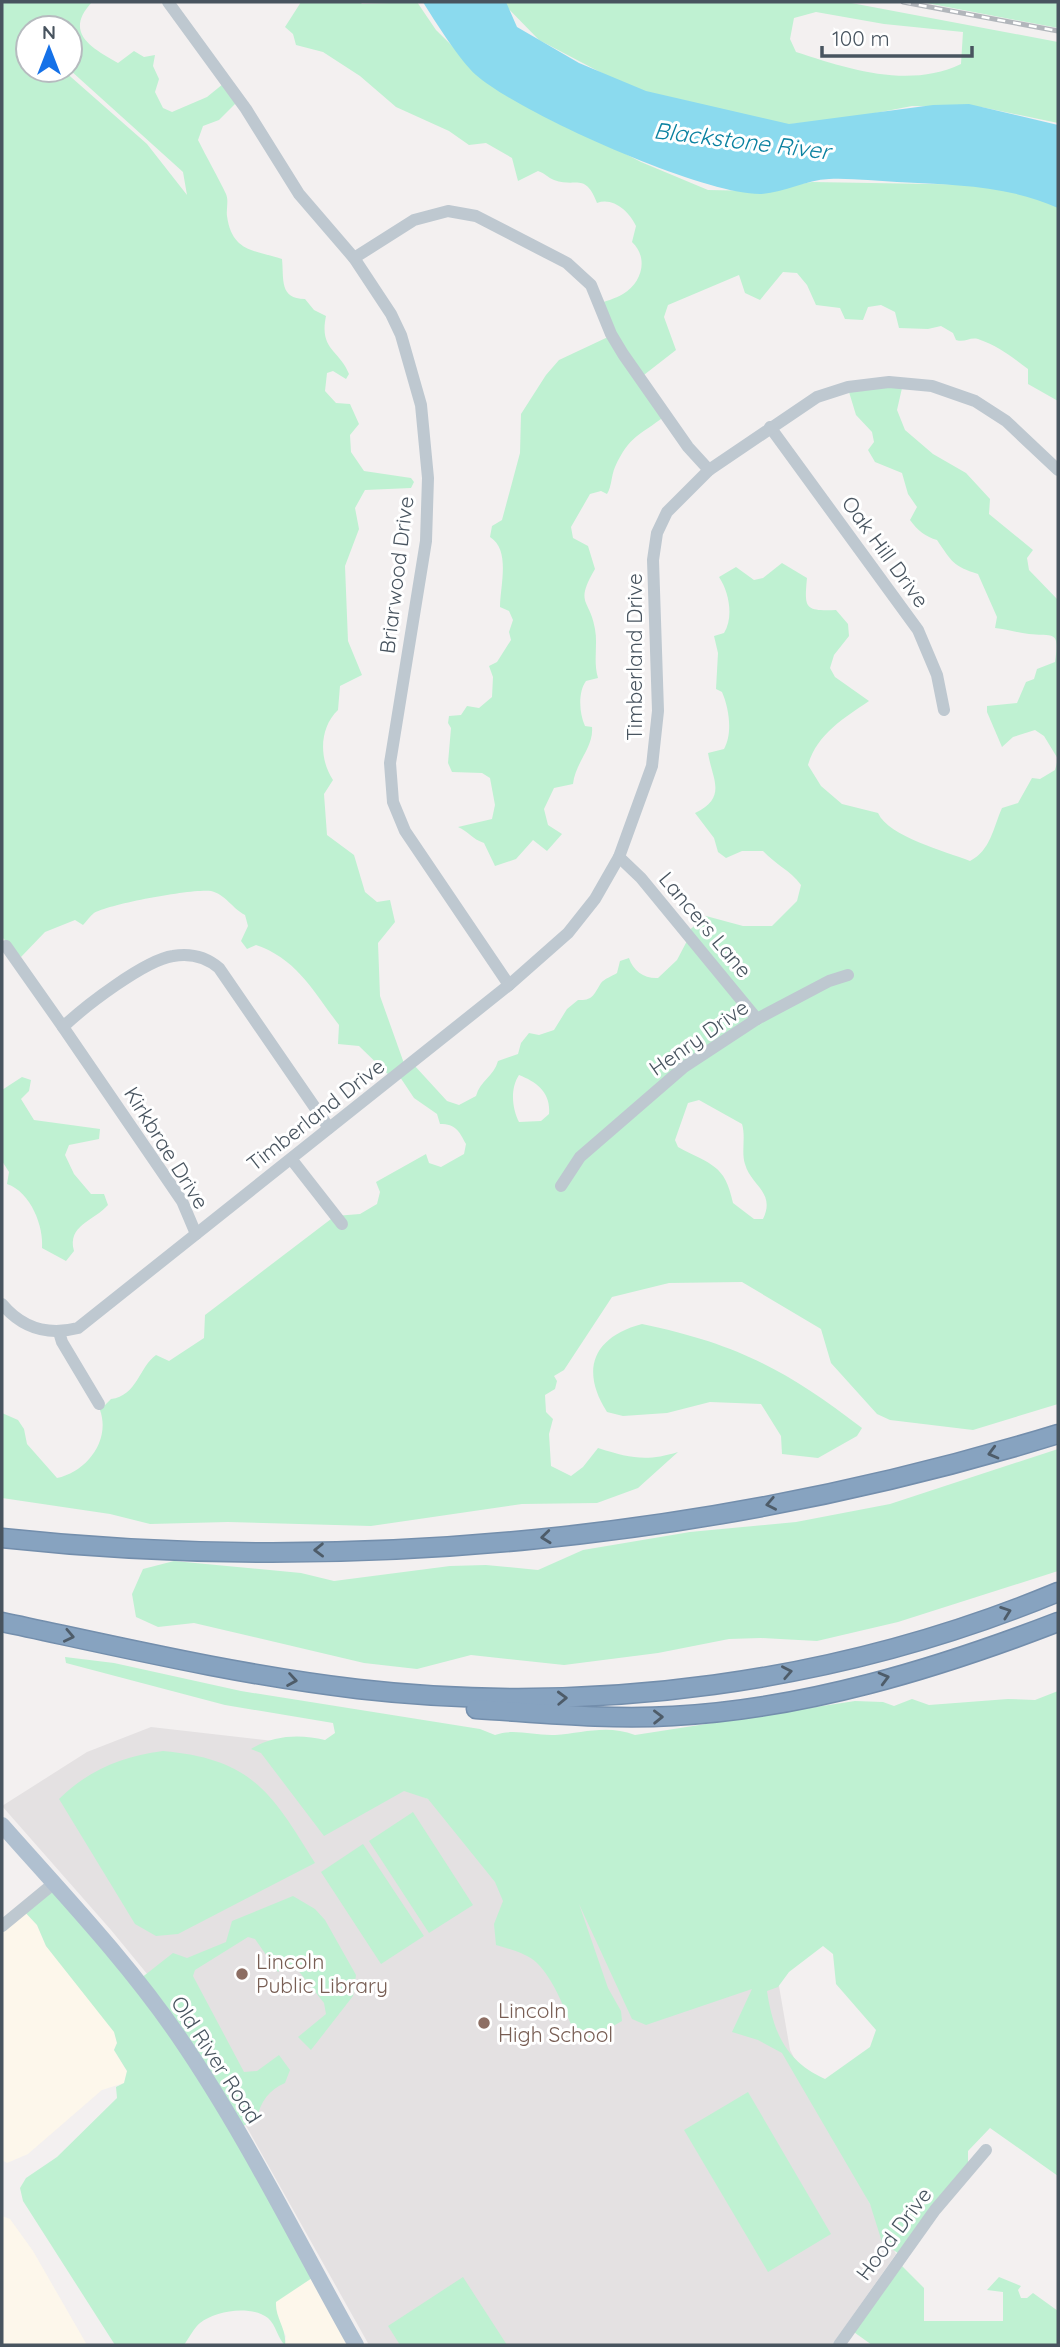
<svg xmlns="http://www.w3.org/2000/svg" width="1060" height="2347" font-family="Quicksand,sans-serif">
<rect width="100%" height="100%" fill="#f3f0f0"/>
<!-- commercial -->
<g fill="#fdf7eb">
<path d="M23,1910L37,1925L46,1946L115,2032L117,2043L114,2050L127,2071L124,2083L102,2090L28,2154L7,2163L2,2160V1927Z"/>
<path d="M2,2216L10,2219L33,2251L87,2345H2Z"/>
<path d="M315,2276L354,2345H285L286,2336L275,2314L276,2301Z"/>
</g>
<!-- education -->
<path fill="#e4e1e2" d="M151,1727L291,1743L607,1872L700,1875L751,1912L774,1957L790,2050L896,2254L832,2345H369L222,2083L171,2003L111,1930L2,1806L87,1752Z"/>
<!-- green -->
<g fill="#bff1d2" fill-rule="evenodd">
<path d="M2,2H92C63,33 92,48 118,63L134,51L144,57L155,55L153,66L159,79L155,92L163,108L172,112L207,97L223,84L237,102L219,120L203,126L198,140C207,158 218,177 226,194C229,201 226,209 227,216C232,252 254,250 282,259C284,279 279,299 305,299L314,310L326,316C319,350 339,349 349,374L346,379L333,371L327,373L325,391L336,403L350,404L359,424L350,435L351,452L364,471L411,478L414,482L411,488L365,490L355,508L359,529L345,566L348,641L362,675L340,686L338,710C319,728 319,759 333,780L324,794L327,835L354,855L365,892L377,902L390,900L395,922L378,943L380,996L406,1069L393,1079L359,1046L338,1044L339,1025C313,991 297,959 256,945L247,949L241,941L248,926L245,915C233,909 225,894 211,891C195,888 108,904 94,913C90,916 86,922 83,925L75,920L45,932L21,957L2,937ZM28,28H70V70L183,172L187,195L147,144L63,70H28Z"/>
<path d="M301,2H360L362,4L417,2L436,30L490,83L641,162L708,190L757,191L812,182L990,185L1058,202V401L1028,384V369C1011,356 998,346 978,339C969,337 965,343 956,340L953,333L941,326L928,329L899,328L895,312L881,305L868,307L863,320L845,319L840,308L816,305L807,285L797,273L783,272L760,300L745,293L739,275L668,305L664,317L676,350L640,378L665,416C639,436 630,435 615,467C611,476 612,486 607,494L601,491L590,494L571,527L573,538L588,546L595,569C574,605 590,598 595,629C598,645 593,661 598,678L586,681C578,692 579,713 585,726L592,727C594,747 575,763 573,784L554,788L544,809L548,825L562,834L547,851L533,840L516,859L495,866L484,843C472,839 468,831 458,827L492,819L495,805L490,778L482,773L452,772L448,763L451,728L448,723L449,716L461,715L467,706L479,708L492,697L493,677L489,666L497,662L511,640L509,632L513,620L509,611L500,607C500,586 511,550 490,537L492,526L502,520L520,453L521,414L546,375L559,360L608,337L596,305C605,301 615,299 623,294C642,283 649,258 632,242L636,226C629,211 613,197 597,203C585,172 576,188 554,180C548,178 545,173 538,171L518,181L512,158L486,143L469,145L449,131L396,107L360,76L323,52L296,45L293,34L285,27Z"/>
<path d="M502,2H846L1058,42V123L981,107L912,106L855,117L783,125L636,91L539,40ZM816,12L884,24L963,32L961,64C909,89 848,69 796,52L790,39L794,18Z"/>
<path d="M921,2H1058V28Z"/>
<path d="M869,388H902L897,410L905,430L933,454L966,473L990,499L989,514L1033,550L1027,558L1029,570L1058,600V1404L973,1430L890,1420L877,1414L831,1363L821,1329L742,1282L669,1283L612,1297L564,1370L554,1376L557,1381L555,1389L545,1395L546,1412L553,1419L549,1434L551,1466L571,1476L583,1467L598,1448C630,1458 646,1462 678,1452L638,1488L597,1503L522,1504L371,1526L228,1522L150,1524L110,1514L2,1498V1413L18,1420L24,1429L27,1444L57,1478C86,1472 111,1441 100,1410L111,1399C137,1396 139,1367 156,1355L169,1361L204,1338L205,1315L335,1216L360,1214L377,1204L380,1192L376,1182L426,1154L429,1163L441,1167L464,1154L466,1144C459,1131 456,1124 440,1124L437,1114L414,1098L400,1077L414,1065L447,1101L459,1105L476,1096C480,1081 494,1076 498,1061L518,1054L521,1043L529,1033L539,1035L554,1030L567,1009L578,1000C593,1001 594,994 601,983C604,979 612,976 617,973L620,961L629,958C633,971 645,979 658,978L677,960L688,939L686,933L706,916L743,926H772L797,901L801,885C790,870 776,865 763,851H742L726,858L718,852L714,838L695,813C728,797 712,779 708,753L724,749C733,733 729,708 722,692L716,689L718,653L714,636L724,633C734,617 729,592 719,577L736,567L754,580L763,578L782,563L807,578C804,609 805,611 836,610L848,624L849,636L834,655L830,668L835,677L869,701C844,718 817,734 808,765L821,786L842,804L878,813C889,837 945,851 970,861C991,850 993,828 1002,808L1018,803L1032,778L1040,779L1055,770L1058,759L1044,736L1035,730L1013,737L1002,747L987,712V706L1017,703L1026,682L1034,679L1037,669L1055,662C1060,629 1054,637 1029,634C1018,633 1006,629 995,628L997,617L978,574C953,566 952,562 937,540C926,537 917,530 910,520L917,507L908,494L902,473L875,462L868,450L874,442L872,432L856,415L849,392ZM519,1075C537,1082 551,1093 549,1114L541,1121L519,1122C512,1108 510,1089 519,1075ZM699,1100L742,1124C746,1137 741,1152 745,1164C751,1186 776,1192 763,1219H754L733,1203C725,1164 711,1165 678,1147L675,1140L688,1103Z"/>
<path d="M22,1077L31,1080L29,1091L21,1099L34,1120L100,1129L99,1139L69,1145L65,1155L74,1174L91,1194H104L108,1205C94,1221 67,1225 74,1251L66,1261L42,1248C44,1227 31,1192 7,1184L9,1172L2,1161V1090Z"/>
<path d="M642,1324C737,1344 785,1369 862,1428L857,1436L818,1458L782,1454L781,1436L761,1404L710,1402L667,1413L623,1416L607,1412C580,1370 593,1337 642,1324Z"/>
<path d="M1058,1449V1571L898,1622L817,1641L761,1638L729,1639L658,1653L564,1665L471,1655L417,1669L364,1663L194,1623L158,1627L136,1617L132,1594L143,1569L174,1561L301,1573L334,1581L450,1566L486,1565L538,1570L583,1550L690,1532L796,1522L890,1504Z"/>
<path d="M65,1657L114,1663L241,1691L480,1729L495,1735C513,1728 535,1736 555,1735C583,1733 607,1724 635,1735L855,1701L883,1702L894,1706L912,1699L929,1705L1008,1699L1035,1700L1058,1691V2176L990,2128L968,2151V2173L902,2256L882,2242L870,2204L782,2053L758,2040L732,2032L752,1989L646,2025L632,2019L579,1904L608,1988L621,2011L622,2021L587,2041L583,2034L575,2033C565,2011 555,1981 537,1963C526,1953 509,1949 496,1945L494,1924L503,1901L495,1882L428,1799L404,1791L324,1836L261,1753L251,1749C274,1735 300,1734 325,1740L335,1733L333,1723L225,1705L66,1663ZM823,1946L833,1954L836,1984L876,2030L870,2047L825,2079C785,2061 773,2031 767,1991L778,1987L789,1972Z"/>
<path d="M163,1751C252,1759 271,1792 315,1863L178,1934L156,1936L135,1924L59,1799C90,1769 121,1757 163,1751Z"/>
<path d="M413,1812L473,1905L429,1933L369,1841Z"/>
<path d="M363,1844L424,1936L381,1964L321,1872Z"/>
<path d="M50,1885L136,1982L173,1953L187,1958L226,1942L232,1921L293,1896L315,1909L325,1920L356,1975L353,1996L311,2050L298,2037L326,2014L324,2003L297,1969L285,1965L278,1972L255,1939L248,1937L195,1970L193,1976L244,2072L257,2071L279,2055L290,2070L285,2083C269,2090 261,2101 257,2118L235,2131L315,2276L276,2302C275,2318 287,2329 285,2345C278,2339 276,2325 268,2318C251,2305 216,2310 200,2323C194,2328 189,2338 184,2345H115L23,2201L20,2188L26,2178L57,2157L117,2098L116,2087L124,2083L127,2071L114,2050L117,2043L114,2032L46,1946L37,1925L23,1910Z"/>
<path d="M748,2092L831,2234L768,2272L684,2130Z"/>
<path d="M899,2263L924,2288V2321H1003V2292L987,2290L999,2277L1021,2286L1018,2290L1021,2298H1027L1033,2293L1058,2311V2345H872L851,2330Z"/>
<path d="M463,2277L507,2345H400L388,2326Z"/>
</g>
<!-- water -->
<path fill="#8bdaee" d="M423,2H506L517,27L579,63L646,91L789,124L933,105L969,104L1058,125V208C1007,185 953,185 897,182C875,181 851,178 829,179C806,180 785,192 762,194C705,196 519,113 476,75C461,62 434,20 423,2Z"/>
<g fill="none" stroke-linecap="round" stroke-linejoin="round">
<defs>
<g id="highway">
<path d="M2,1538C354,1576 720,1538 1058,1434"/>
<path d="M2,1622C120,1647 238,1675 358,1689C593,1716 839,1683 1058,1592"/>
<path d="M476,1709C541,1713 608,1720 673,1716C804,1709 936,1669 1058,1622"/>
</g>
</defs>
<!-- highway casing -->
<use href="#highway" stroke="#738eac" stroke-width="21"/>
<!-- minor -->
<g stroke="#bec8d0" stroke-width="12">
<path d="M168,2L246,109L299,194L354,258L391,314L401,335L421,405L428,478L426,541L390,763L393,802L405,831L509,985"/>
<path d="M354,258L414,220L448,211L476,216L567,263L591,285L611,334L623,354L688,447L709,470"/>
<path d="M770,427L918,630L937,675L944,710"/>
<path d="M619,857L641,878L757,1019"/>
<path d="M6,946L63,1027"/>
<path d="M292,1160L342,1224"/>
<path d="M561,1186L580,1157L684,1067L757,1019L829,981L848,975"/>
<path d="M196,1234L182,1201L63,1027C85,1006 145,960 173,956C190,953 206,957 219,968L329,1128"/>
<path d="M2,1304C22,1328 47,1336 78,1328L509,985L568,933L595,899L619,857L652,766L658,711L653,560L657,533L667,512L709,470L817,397L848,387L889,382L932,386L975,401L1006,421L1058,470"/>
<path d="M59,1332L62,1342L99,1404"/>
<path d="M2,1926L53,1884"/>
<path d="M839,2345L935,2210L986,2150"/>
</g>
<!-- major -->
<path stroke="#b0c0d0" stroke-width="16" d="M2,1825C63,1894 127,1961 179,2037C246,2135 298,2242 356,2345"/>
<!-- highway -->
<use href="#highway" stroke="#87a3c0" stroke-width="18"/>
<defs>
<path id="rail" d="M903,2L1058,31"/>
</defs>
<!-- rail casing -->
<use href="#rail" stroke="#b2b6bb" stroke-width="5"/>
<!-- rail -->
<use href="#rail" stroke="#fff" stroke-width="2.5" stroke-dasharray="8" stroke-linecap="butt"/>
</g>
<!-- one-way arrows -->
<defs><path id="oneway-chevron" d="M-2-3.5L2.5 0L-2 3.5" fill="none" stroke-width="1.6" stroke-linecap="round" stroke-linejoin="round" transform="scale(1.75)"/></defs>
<g stroke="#4e5c69">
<use href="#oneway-chevron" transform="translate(993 1453) rotate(165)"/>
<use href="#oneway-chevron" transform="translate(771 1504) rotate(169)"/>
<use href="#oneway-chevron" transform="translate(546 1537) rotate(174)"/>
<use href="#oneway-chevron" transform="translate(319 1550) rotate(179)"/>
<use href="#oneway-chevron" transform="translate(1006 1612) rotate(-20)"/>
<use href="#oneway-chevron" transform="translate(69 1636) rotate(12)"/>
<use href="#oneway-chevron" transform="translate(787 1672) rotate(-11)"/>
<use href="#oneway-chevron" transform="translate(884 1678) rotate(-15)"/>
<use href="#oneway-chevron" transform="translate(292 1680) rotate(9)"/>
<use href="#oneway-chevron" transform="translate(562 1698) rotate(-2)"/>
<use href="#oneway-chevron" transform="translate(658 1717) rotate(-1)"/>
</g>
<!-- markers -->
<g fill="#8d6e63" stroke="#fff" stroke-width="2.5">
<circle cx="242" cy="1974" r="7"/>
<circle cx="484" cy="2023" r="7"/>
</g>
<g text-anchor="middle" stroke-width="6" stroke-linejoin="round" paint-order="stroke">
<!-- street labels -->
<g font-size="21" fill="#48545f" stroke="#fff">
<text transform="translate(885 552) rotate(54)" y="7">Oak Hill Drive</text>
<text transform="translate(397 575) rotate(-83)" y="7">Briarwood Drive</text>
<text transform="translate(635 657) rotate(-90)" y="7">Timberland Drive</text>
<text transform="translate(705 925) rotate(50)" y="7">Lancers Lane</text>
<text transform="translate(699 1038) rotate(-35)" y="7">Henry Drive</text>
<text transform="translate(316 1115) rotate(-38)" y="7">Timberland Drive</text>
<text transform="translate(166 1148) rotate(58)" y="7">Kirkbrae Drive</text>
<text transform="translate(216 2060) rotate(57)" y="7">Old River Road</text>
<text transform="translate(894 2234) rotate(-53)" y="7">Hood Drive</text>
</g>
<!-- education labels -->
<g font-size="21" fill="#785e54" stroke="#fff" text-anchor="start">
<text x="256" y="1969">Lincoln<tspan x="256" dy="24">Public Library</tspan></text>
<text x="498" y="2018">Lincoln<tspan x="498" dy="24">High School</tspan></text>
</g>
<!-- water labels -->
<g font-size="23" font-style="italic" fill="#0a81a0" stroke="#fff">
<text transform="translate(742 141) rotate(7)" y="8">Blackstone River</text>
</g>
</g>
<!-- border -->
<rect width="1060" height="2347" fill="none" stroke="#48545f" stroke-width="7"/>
<!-- north arrow -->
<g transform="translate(49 49)"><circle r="33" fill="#ffffff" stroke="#b6bbbf" stroke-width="2"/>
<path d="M0-5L12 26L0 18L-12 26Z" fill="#1571e8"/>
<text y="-10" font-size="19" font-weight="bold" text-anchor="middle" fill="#48545f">N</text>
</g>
<!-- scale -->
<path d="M822 46v10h150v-10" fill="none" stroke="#48545f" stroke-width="3.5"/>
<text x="832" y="46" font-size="21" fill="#48545f" stroke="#ffffff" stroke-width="5" paint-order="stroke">100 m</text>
</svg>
